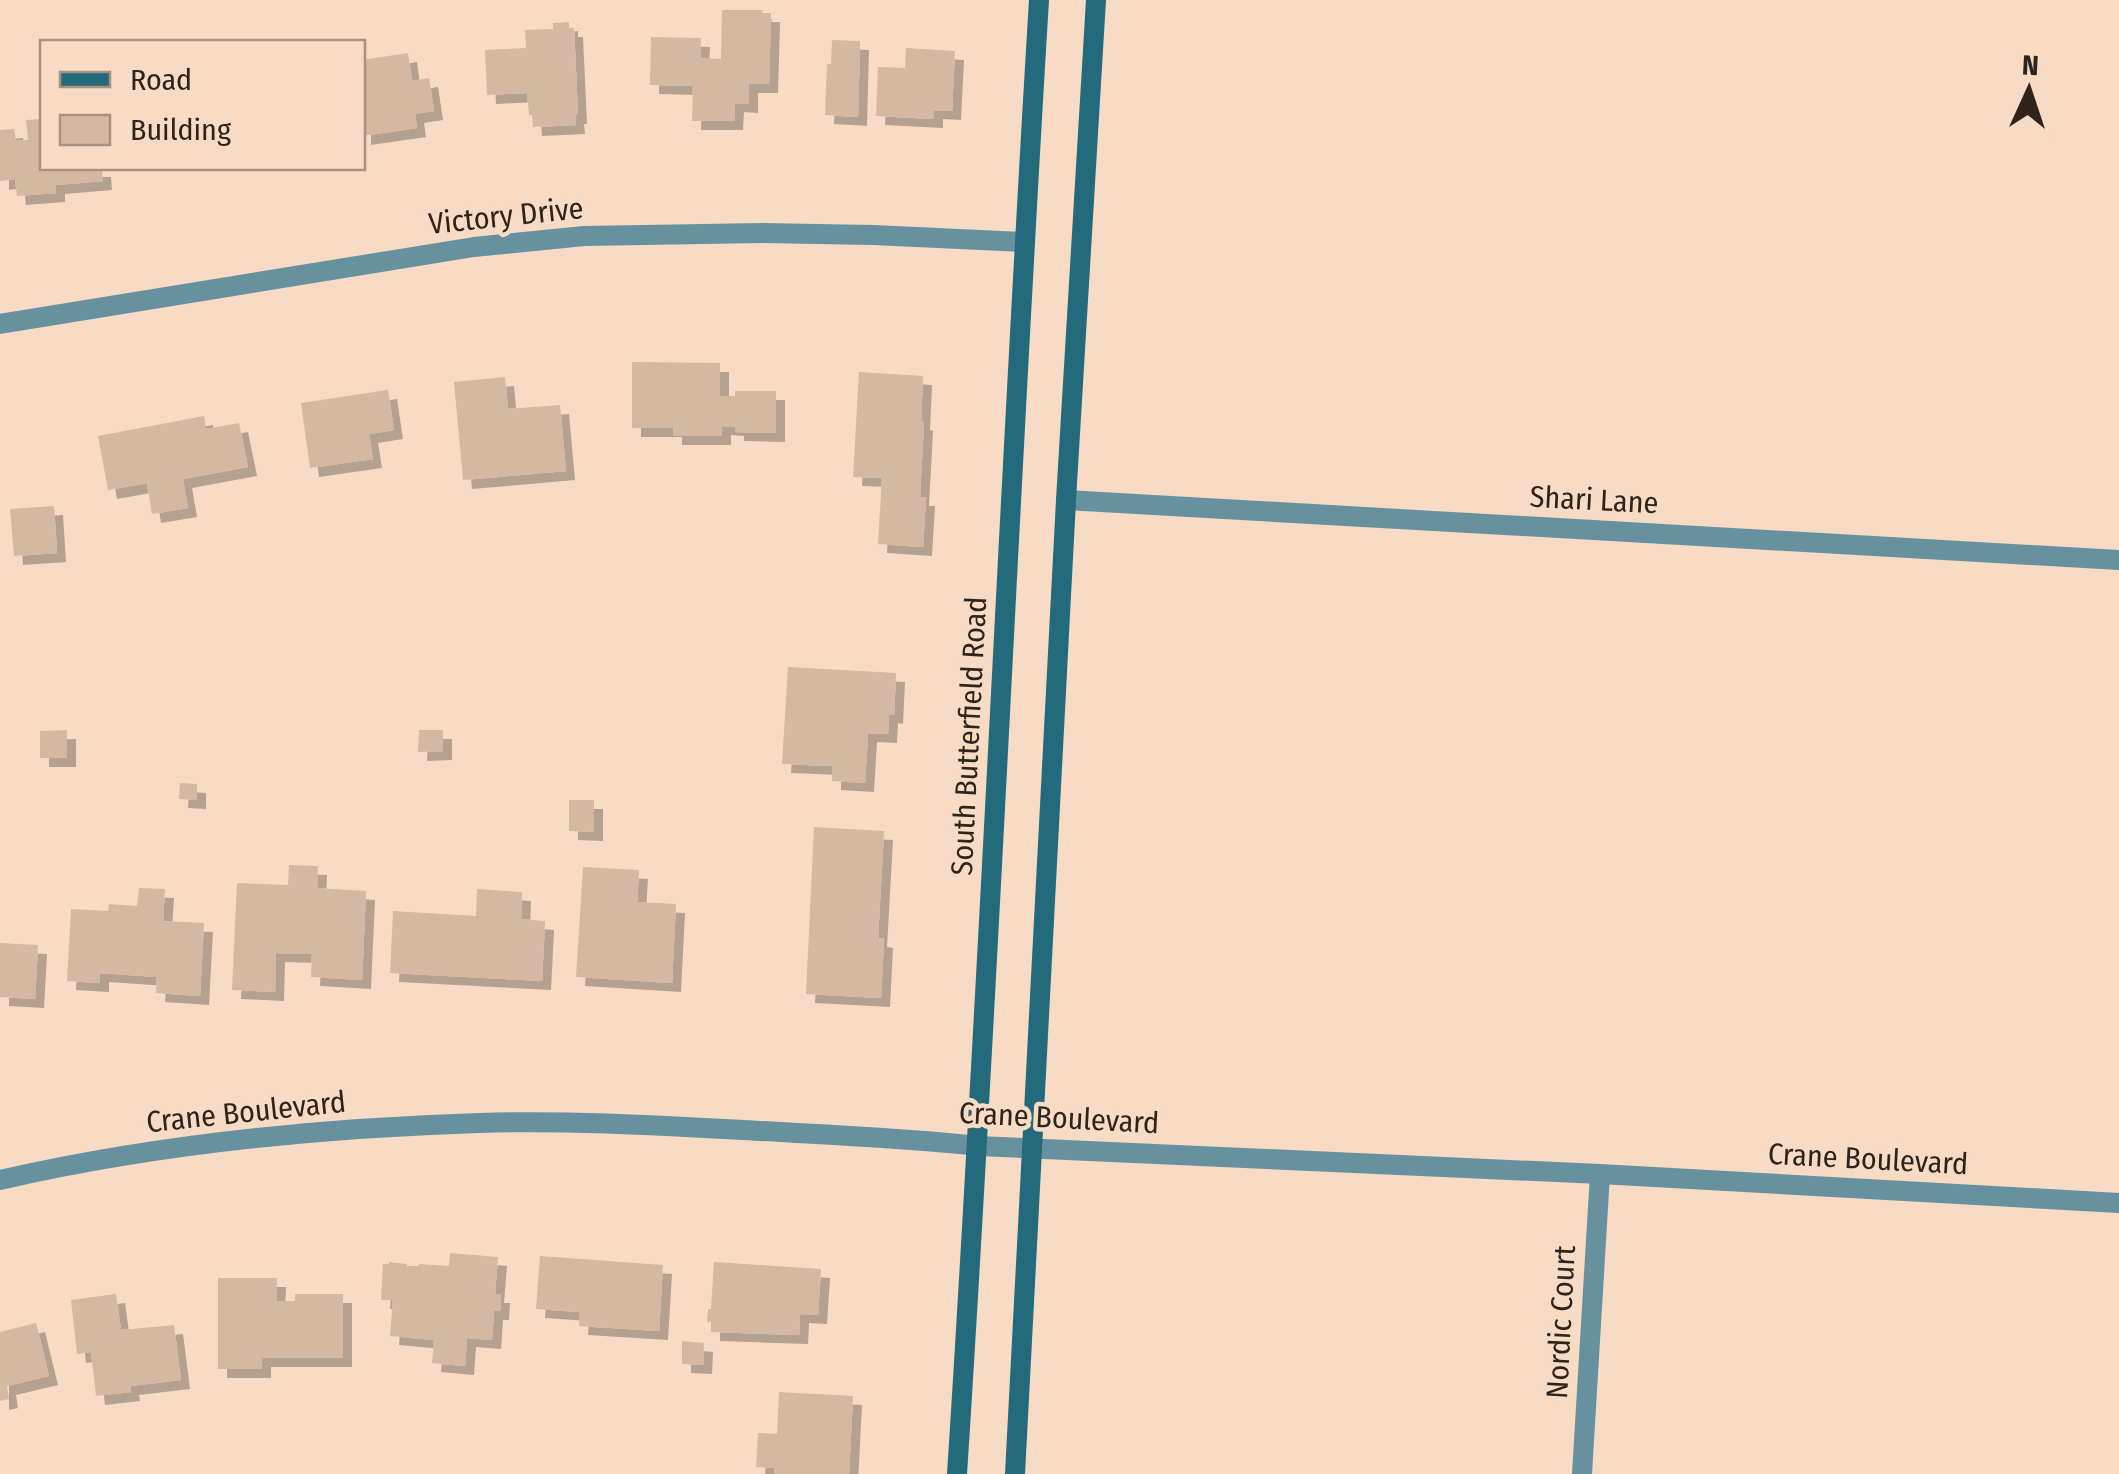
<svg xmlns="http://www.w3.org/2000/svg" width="2119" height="1474" font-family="'Fira Sans Condensed',sans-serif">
<defs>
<filter id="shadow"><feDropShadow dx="9" dy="9" stdDeviation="0" flood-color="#0004"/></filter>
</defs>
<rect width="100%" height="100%" fill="#f7dbc4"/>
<!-- building -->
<g fill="#d4b9a2" filter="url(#shadow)">
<path d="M722,10H763L762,13H771L769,84H749V104L735,103L734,121H692L693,86L650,85L651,37L701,38L700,58L721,59Z"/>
<path d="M569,22V28H574L578,115H575L576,125L533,127L532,115H529L527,93L487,95L485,50L526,48L525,30L553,29V23Z"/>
<path d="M832,40L860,41L858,117L825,115L827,64H831Z"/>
<path d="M906,48L955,51L952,111L934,110V119L876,116L878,67L905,68Z"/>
<path d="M408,53L412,81L429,78L434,111L415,114L417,128L362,136V60Z"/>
<path d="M42,119V168H102L103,181L56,185V193L17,196L15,179L0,181V130L14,129L16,141L28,140L26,120Z"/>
<path d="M632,362L720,363V396H735V391H776V433L735,432V427L722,426V436H673V428H632Z"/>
<path d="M859,372L923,376L921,421L924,422L920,497H926L923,547L878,544L882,478L853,477Z"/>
<path d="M505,377L508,409L560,405L566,471L463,480L454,382Z"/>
<path d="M388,390L394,430L369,434L373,459L310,468L301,403Z"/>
<path d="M204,416L206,429L239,423L248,467L183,479L188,508L152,514L147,483L108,490L98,436Z"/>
<path d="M54,506L57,553L14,556L10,509Z"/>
<path d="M788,667L896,673L894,715L889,714L888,734L868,733L865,783L832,781V766L782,764Z"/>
<path d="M67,730V758H40V731Z"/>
<path d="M419,730H443V751L418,752Z"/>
<path d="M180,783L197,784V800L179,799Z"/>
<path d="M569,800H594V832L569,831Z"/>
<path d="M814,827L884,831L878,938L884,939L881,998L806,994Z"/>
<path d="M289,865L318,866L317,888L366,891L362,980L311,977L312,954L276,953L275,992L232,990L237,883L288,885Z"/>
<path d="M583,867L639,870L637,902L676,904L672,983L576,977Z"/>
<path d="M139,888L165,889L163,921L204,923L200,996L156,993L157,977L100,973V983L67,981L71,909L108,911L109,904L137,906Z"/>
<path d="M477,889L522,892L521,919L545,921L542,981L390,973L393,911L476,916Z"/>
<path d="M0,943L38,945L35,999L0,997Z"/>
<path d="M450,1253L498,1257L495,1294H501L500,1311H494L492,1340L467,1338L465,1366L432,1363L434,1340L390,1336L393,1300H381L383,1264H389V1262L407,1264L406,1266H418L419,1264L449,1266Z"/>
<path d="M540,1256L663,1265L659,1331L579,1326L580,1312L536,1309Z"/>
<path d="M714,1262L821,1269L818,1315L800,1314L799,1335L711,1332V1322H707L708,1309H711Z"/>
<path d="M218,1278H277L276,1301H295V1294H343V1358H262V1369H218Z"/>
<path d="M116,1294L121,1330L174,1325L181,1380L130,1386L131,1392L96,1396L91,1352L77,1354L71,1300Z"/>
<path d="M36,1323L49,1376L7,1386L9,1399L0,1401V1332Z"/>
<path d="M682,1341L704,1343L703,1365L682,1364Z"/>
<path d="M779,1392L853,1396L849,1474H774V1468L756,1467L758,1433L777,1434Z"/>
</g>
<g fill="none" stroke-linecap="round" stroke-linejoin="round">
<!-- street -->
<g stroke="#67919e" stroke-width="20">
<path d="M0,324L474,247L584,236L762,233L873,235L1024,242"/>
<path d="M1066,500L2119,560"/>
<path d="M0,1180C157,1144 319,1128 480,1123C572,1120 667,1126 760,1131C833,1135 906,1138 979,1146L1600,1174L2119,1203"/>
<path d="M1582,1474L1600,1174"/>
</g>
<!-- secondary -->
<g stroke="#236a7c" stroke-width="20">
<path d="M957,1474C989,983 1009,491 1039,0"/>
<path d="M1015,1474L1066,500L1096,0"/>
</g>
</g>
<g text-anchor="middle" stroke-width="9" stroke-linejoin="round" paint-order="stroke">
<!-- street labels -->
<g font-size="30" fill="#2e241b" stroke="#f7dbc4">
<text transform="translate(506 216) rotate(-6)" y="10">Victory Drive</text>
<text transform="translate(1594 500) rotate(3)" y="10">Shari Lane</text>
<text transform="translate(969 736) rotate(-87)" y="10">South Butterfield Road</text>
<text transform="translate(246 1112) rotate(-6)" y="10">Crane Boulevard</text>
<text transform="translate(1059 1118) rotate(3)" y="10">Crane Boulevard</text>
<text transform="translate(1868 1159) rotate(3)" y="10">Crane Boulevard</text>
<text transform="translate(1561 1322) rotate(-87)" y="10">Nordic Court</text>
</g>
</g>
<!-- legend -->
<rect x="40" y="40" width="325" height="130" fill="#f7dbc4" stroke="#a79280" stroke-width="2.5"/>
<rect x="60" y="72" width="50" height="15" fill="#236a7c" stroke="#a79280" stroke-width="2.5"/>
<text x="130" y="90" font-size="30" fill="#2e241b">Road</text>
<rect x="60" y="115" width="50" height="30" fill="#d4b9a2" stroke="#a79280" stroke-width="2.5"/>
<text x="130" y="140" font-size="30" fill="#2e241b">Building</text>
<!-- north arrow -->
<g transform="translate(2029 90) rotate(3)" stroke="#f7dbc4" stroke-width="8" paint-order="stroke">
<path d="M0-8L18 38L0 25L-18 38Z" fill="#2e241b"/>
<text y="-15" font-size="28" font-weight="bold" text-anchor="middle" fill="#2e241b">N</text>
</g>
</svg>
